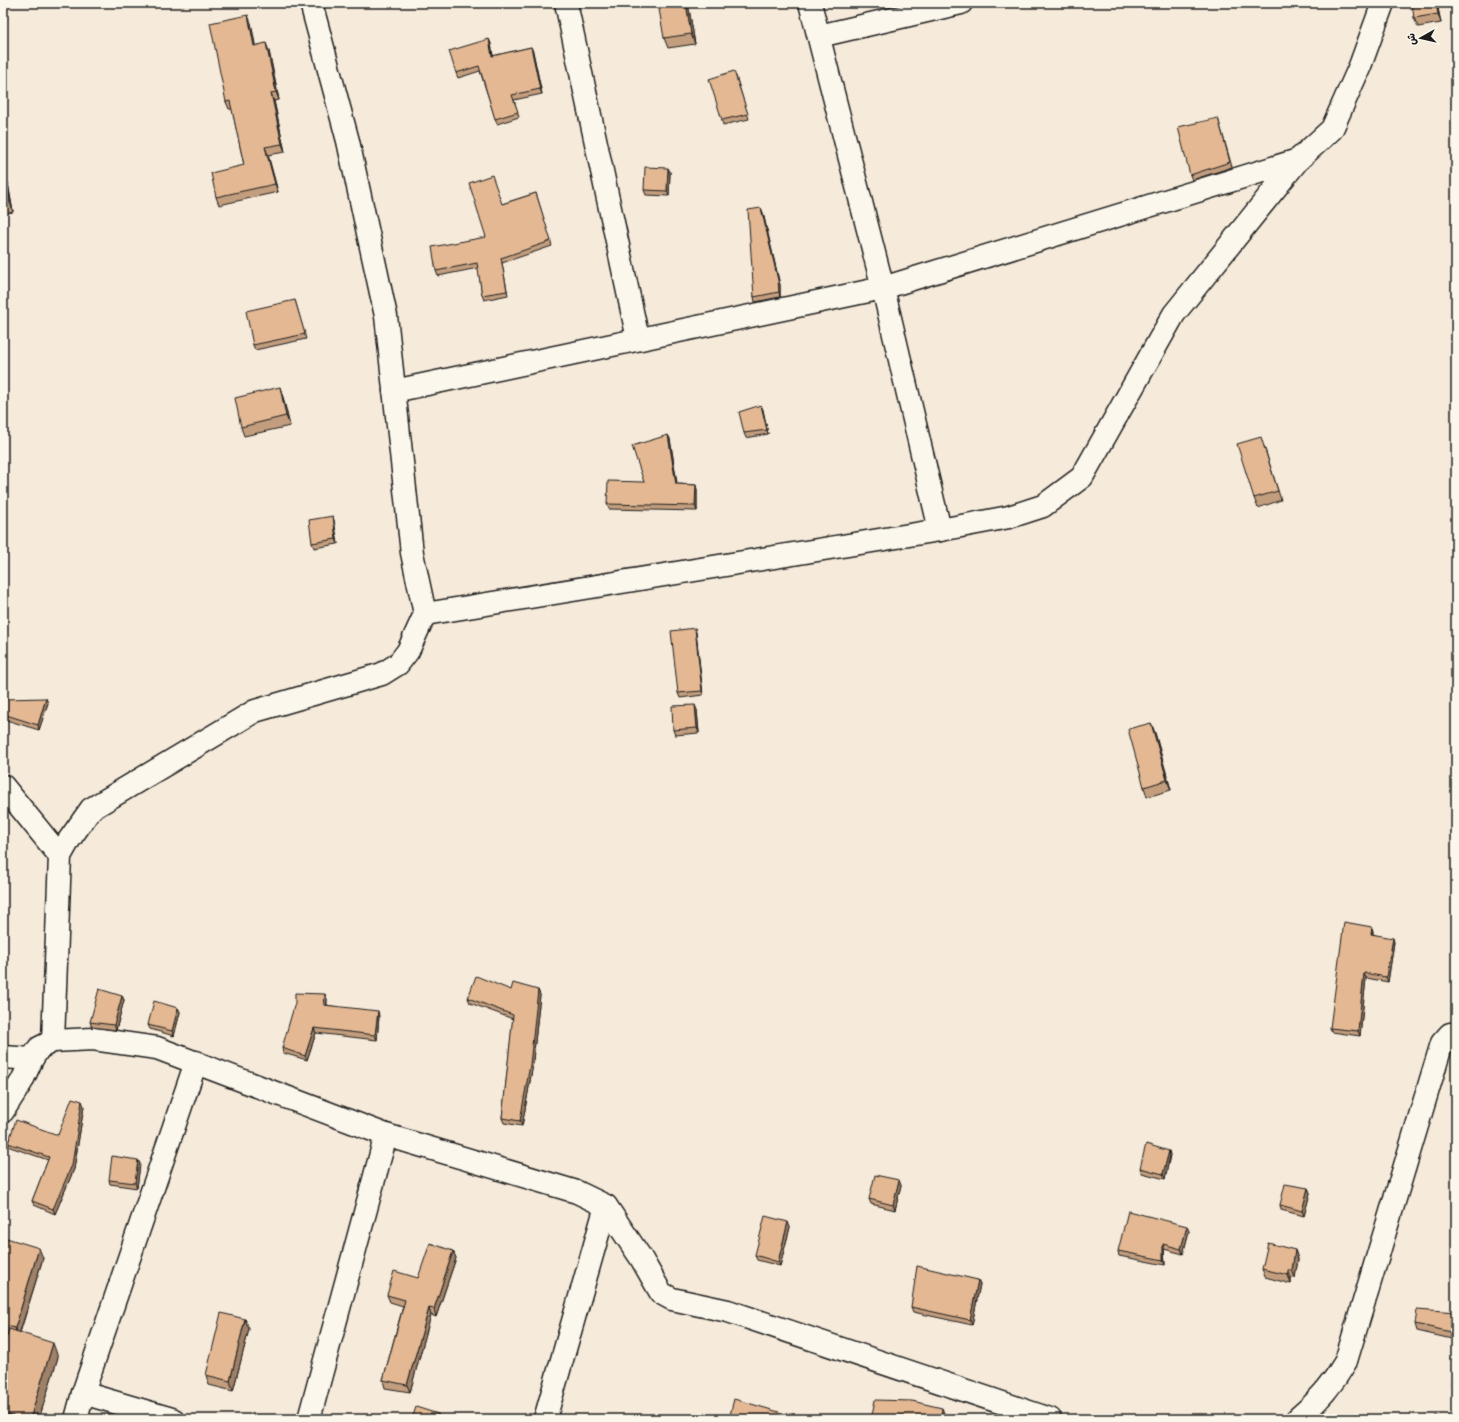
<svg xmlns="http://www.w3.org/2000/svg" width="1459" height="1422" font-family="Delius,'Playpen Sans Arabic',sans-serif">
<rect width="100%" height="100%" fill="#f6eada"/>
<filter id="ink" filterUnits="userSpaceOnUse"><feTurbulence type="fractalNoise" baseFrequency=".025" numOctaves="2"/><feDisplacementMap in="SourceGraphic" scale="8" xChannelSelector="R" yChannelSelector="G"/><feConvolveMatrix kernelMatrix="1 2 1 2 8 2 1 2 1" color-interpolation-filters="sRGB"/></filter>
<g filter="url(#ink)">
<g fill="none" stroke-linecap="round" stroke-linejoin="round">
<defs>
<g id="minor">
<path d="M566,3L638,339"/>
<path d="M810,3L883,288L940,530"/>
<path d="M819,36L961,3"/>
<path d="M394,391L883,288L1298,160"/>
<path d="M425,614L940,530L1009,517L1043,506L1082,477L1174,314L1298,160L1332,129L1360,66L1383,3"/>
<path d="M3,786L60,856"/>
<path d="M53,1041L60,856L69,840L91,809L255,711L382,674L398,664L408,651L425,614L412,553L386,316L348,141L311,3"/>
<path d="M3,1057L32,1059"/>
<path d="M3,1111L22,1081L32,1059L39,1048L53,1041L93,1039L157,1048L386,1135L577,1192L606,1206L641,1258L661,1293L672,1299L728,1311L1050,1419"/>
<path d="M83,1393L172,1419"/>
<path d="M76,1419L83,1393L196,1062"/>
<path d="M309,1419L386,1135"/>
<path d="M545,1419L606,1206"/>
<path d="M1297,1419C1318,1402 1333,1384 1346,1361L1442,1043L1450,1034L1456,1033"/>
</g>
</defs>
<!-- minor casing -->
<use href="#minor" stroke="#1c1c1c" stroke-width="25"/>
<!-- minor -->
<use href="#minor" stroke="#fbf7ec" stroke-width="22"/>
</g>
<!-- wall -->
<g fill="#c39e7e" stroke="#1c1c1c">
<path d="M688,3L695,44L668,48L664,38Z"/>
<path d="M1437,3L1441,23L1418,27L1414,18Z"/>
<path d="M251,23L255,46L269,51L279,100L274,101L285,152L268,155L278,192L219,205L216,197L244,165L232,109H229L226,102Z"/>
<path d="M489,39L491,44L493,56L531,47L533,52L542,94L514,100L519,117L497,124L480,71L458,78L456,73Z"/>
<path d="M736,76L749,119L723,125L722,120Z"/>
<path d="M1218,118L1232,167L1192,180L1190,175Z"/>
<path d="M3,155L13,212L3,214Z"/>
<path d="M668,168L670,172L669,196L646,195L644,190Z"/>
<path d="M536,193L552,246L502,263L508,295L484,300L482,295L478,268L438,276L436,271L486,237L502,204Z"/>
<path d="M761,208L763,213L780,285V297L755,302L754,297Z"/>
<path d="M295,300L306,339L255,350L253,345Z"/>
<path d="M283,397L290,426L244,436L241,427Z"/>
<path d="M761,405L763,410L768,434L746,438L744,433Z"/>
<path d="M668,435L670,439L677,484L696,485L697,490V511L609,509L607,504L644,482Z"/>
<path d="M1264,446L1281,500L1258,508L1254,498Z"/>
<path d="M333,516L334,521L338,544L314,548L312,543Z"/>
<path d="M695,628L696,633L703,695L680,698L678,693Z"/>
<path d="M3,699L48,703L39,730L3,719Z"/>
<path d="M697,710L699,733L675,735L673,730Z"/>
<path d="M1151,723L1155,733L1171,790L1147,797L1144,787Z"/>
<path d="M1372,927L1373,932V934L1394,942L1388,982L1366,978L1360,1036L1332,1032L1330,1028Z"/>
<path d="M511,990H538L540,995L532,1070L522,1126L504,1123L502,1118L513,1019L470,1003L468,998Z"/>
<path d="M122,996L124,1000L116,1030L92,1027L90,1022Z"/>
<path d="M327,999V1005L379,1016L377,1040L316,1033L307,1060L283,1053L282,1048Z"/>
<path d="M178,1008L180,1012L174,1036L150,1029L148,1025Z"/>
<path d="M84,1106L74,1169L55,1214L34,1205L32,1201L48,1160L10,1147L8,1143L58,1135Z"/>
<path d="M1169,1151L1170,1155L1165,1179L1142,1173L1140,1168Z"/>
<path d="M138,1160L140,1164L137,1188L110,1184L109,1180Z"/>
<path d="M901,1185L895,1210L871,1204L869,1199Z"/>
<path d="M1308,1188L1310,1193L1304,1216L1281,1210L1280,1205Z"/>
<path d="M790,1227L780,1266L757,1260L755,1255Z"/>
<path d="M1189,1231L1183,1254L1164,1249L1165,1265L1119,1256L1118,1251Z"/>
<path d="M3,1237L43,1258L20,1333L58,1357L39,1419H3V1349L7,1335L3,1333Z"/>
<path d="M1295,1250L1298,1259L1295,1278H1291V1284L1265,1277L1262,1269Z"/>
<path d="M453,1251L456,1258L436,1317L431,1315L410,1392L385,1388L383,1380L403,1306L390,1302L387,1295L418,1278Z"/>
<path d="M978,1280L980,1284L972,1325L913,1312L911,1307Z"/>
<path d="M1456,1312V1340L1417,1331L1415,1324Z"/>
<path d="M245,1319L249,1329L233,1391L209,1385L206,1375Z"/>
<path d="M1456,1357V1391L1454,1390L1451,1383Z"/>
</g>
<!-- shaded-wall -->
<g fill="#9f8167" stroke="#1c1c1c">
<path d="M686,3H688L695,44L691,34Z"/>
<path d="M1436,3H1437L1441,23L1438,14Z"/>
<path d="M248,15L251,23L257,54L254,46Z"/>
<path d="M489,39L491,44L494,61L492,56Z"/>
<path d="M266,43L269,51L279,100L276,92Z"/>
<path d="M531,47L533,52L542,94L540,89Z"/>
<path d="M271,93L274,101L285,152L282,144Z"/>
<path d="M265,147L268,155L278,192L275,184Z"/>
<path d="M3,155L13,212L10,202L3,164Z"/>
<path d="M668,168L670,172L669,196L667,191Z"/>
<path d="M761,208L763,213L780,285V297L779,292Z"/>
<path d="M280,387L283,397L290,426L286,416Z"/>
<path d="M761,405L763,410L768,434L767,430Z"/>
<path d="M668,435L670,439L678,489L676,484Z"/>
<path d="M696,485L697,490V511L695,506Z"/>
<path d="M333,516L334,521L338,544L336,539Z"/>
<path d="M695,628L696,633L703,695L702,691Z"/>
<path d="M46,698L48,703L39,730L38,725Z"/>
<path d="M695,705L697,710L699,733L697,728Z"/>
<path d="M1151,723L1155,733L1171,790L1167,780Z"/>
<path d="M1372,927L1373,932L1372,938L1371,934Z"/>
<path d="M1393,938L1394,942L1388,982L1386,977Z"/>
<path d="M1364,973L1366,978L1360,1036L1358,1031Z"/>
<path d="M538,990L540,995L532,1070L522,1126L520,1121Z"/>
<path d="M325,994L327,999L326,1010L324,1005Z"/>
<path d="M122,996L124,1000L116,1030L114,1025Z"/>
<path d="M178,1008L180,1012L174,1036L172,1031Z"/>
<path d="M378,1011L379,1016L377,1040L375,1035Z"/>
<path d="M314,1028L316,1033L307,1060L305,1056Z"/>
<path d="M82,1101L84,1106L74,1169L55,1214L53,1209Z"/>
<path d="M1169,1151L1170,1155L1165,1179L1163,1174Z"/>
<path d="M138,1160L140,1164L137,1188L135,1183Z"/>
<path d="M899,1180L901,1185L895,1210L893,1205Z"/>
<path d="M1308,1188L1310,1193L1304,1216L1302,1211Z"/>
<path d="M788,1222L790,1227L780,1266L778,1262Z"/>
<path d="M1187,1226L1189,1231L1183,1254L1181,1249Z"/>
<path d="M1163,1244L1164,1249L1165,1265L1163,1260Z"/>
<path d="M39,1248L43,1258L18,1338L15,1328Z"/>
<path d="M1295,1250L1298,1259L1295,1278L1292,1270Z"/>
<path d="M453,1251L456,1258L436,1317L434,1309Z"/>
<path d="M1288,1270L1291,1278V1284L1288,1275Z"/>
<path d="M978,1280L980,1284L972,1325L970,1320Z"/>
<path d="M429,1308L431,1315L410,1392L407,1385Z"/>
<path d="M245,1319L249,1329L233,1391L230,1381Z"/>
<path d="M53,1343L58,1357L39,1419H30Z"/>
<path d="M942,1408L944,1413L943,1419H941Z"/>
<path d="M438,1414L440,1419H437Z"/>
</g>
<!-- building -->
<g fill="#e3b893" stroke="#1c1c1c">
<path d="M658,3H686L691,34L664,38Z"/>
<path d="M1412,3H1436L1438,14L1414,18Z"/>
<path d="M248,15L254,46L266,43L276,92L271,93L282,144L265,147L275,184L216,197L211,173L244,165L230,101L226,102L210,23Z"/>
<path d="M489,39L492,56L531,47L540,89L512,95L518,112L495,119L479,66L456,73L449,51Z"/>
<path d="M734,71L748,114L722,120L709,79Z"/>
<path d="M1218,118L1230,162L1190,175L1178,127Z"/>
<path d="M3,164L10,202L3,203Z"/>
<path d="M645,167L668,168L667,191L644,190Z"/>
<path d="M492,175L502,204L536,193L551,241L501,258L507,291L482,295L477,263L436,271L432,247L486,237L469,183Z"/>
<path d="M761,208L778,280L779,292L754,297L748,210Z"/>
<path d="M295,300L305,334L253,345L246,311Z"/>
<path d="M280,387L286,416L241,427L235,398Z"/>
<path d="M761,405L767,430L744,433L739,412Z"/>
<path d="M668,435L676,484L696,485L695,506L607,504L608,481L644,482L632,446Z"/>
<path d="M1261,437L1278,491L1254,498L1237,444Z"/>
<path d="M333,516L336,539L312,543L309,520Z"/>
<path d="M695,628L702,691L678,693L671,631Z"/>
<path d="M46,698L38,725L3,714V699Z"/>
<path d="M695,705L697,728L673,730L672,706Z"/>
<path d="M1151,723L1167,780L1144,787L1128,729Z"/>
<path d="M1344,922L1372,927L1371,934L1393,938L1386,977L1364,973L1358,1031L1330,1028Z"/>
<path d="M476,976L511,990L513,983L538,990L530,1065L520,1121L502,1118L513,1015L468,998Z"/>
<path d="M99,989L122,996L114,1025L90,1022Z"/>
<path d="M295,993L325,994L324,1005L378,1011L375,1035L314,1028L305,1056L282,1048L295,1003Z"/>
<path d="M154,1001L178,1008L172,1031L148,1025Z"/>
<path d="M72,1098L82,1101L72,1165L53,1209L32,1201L49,1157L8,1143L16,1120L58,1135Z"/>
<path d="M1146,1144L1169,1151L1163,1174L1140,1168Z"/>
<path d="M112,1156L138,1160L135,1183L109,1180Z"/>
<path d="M875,1175L899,1180L893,1205L869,1199Z"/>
<path d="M1285,1184L1308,1188L1302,1211L1280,1205Z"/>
<path d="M1128,1211L1187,1226L1181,1249L1163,1244V1260L1118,1251Z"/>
<path d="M765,1216L788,1222L778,1262L755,1255Z"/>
<path d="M3,1237L39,1248L15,1328L3,1325Z"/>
<path d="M430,1243L453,1251L434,1309L429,1308L407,1385L383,1380L405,1300L387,1295L394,1271L418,1278Z"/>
<path d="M1268,1243L1295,1250L1292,1270H1288V1275L1262,1269Z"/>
<path d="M917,1266L978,1280L970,1320L911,1307Z"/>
<path d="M1417,1309L1456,1312V1333L1415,1324Z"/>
<path d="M221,1313L245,1319L230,1381L206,1375Z"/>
<path d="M9,1329L53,1343L30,1419H23L3,1413V1349Z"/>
<path d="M1456,1357V1384L1451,1383Z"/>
<path d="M734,1399L803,1419H729Z"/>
<path d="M875,1400L912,1401L942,1408L941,1419H871Z"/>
<path d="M416,1407L438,1414L437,1419H412Z"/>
<path d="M1435,1416L1446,1419H1435Z"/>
</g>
</g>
<!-- margin -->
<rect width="1459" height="1422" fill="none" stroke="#fbf7ec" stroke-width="16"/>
<rect x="8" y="8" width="1443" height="1406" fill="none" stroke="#1c1c1c" stroke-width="1.5" filter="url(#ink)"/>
<!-- north arrow -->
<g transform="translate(1421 38) rotate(262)" stroke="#fbf7ec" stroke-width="3" paint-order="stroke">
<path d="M0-3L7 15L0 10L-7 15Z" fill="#1c1c1c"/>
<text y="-6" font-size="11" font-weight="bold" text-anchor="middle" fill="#1c1c1c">ش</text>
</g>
</svg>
